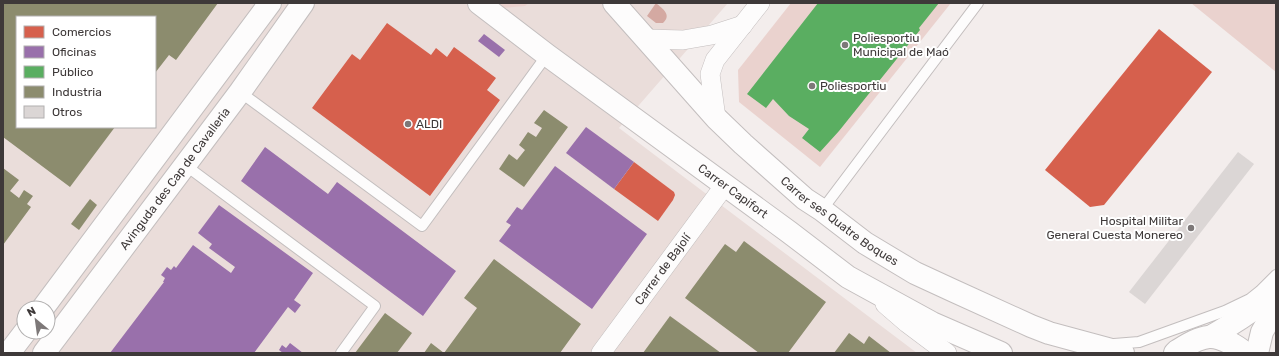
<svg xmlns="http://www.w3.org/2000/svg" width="1279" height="356" font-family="Rubik,sans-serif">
<rect width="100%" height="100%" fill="#f3edec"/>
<!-- built -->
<path fill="#eaddda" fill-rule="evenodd" d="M3,3H728L619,128L917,353H3ZM17,17H155V127H17ZM24,308H48V332H24Z"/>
<!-- green -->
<g fill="#ead2ce">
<path d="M496,3H529L525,6L502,8Z"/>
<path d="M791,3H951L820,167L739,102L738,70Z"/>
<path d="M1191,3H1276V72Z"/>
</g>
<!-- water -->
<path fill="#d4a9a2" d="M656,3C663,9 672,15 663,23H656L647,16Z"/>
<!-- shops -->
<g fill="#d6604d">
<path d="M387,23L431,55L436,48L447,57L454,47L496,78L487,90L500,100L430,196L312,108L352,54L360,60Z"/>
<path d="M1159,29L1212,72L1104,205L1090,207L1045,170Z"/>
<path d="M634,162L674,192L675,195L673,200L658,221L614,189Z"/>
</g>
<!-- offices -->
<g fill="#9970ab">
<path d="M484,34L505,50L499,57L478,41Z"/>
<path d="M586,127L634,162L614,189L566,153Z"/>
<path d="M265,147L328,194L337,182L456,271L423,316L241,181Z"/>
<path d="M555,166L647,234L592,309L499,241L511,225L506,222L517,207L522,210Z"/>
<path d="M219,205L313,273L294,300L301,305L295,313L288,307L254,353H110L164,282H163L165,278L161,275L167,267L171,270L174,266L176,268L193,245L231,273L235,267L209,248L212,244L198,233Z"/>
<path d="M290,343L303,353H283L279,350L282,345L286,348Z"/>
</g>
<!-- public -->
<path fill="#5aae61" d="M818,3H939L919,28L920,30L839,131L820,152L802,138L809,129L789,116L773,99L766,108L747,94Z"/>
<!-- industry -->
<g fill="#8c8c6e">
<path d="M3,3H218L176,60L169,55L155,73V17H17V127H115L70,187L3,137Z"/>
<path d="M544,110L568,127L524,187L499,169L509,154L517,160L525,150L519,145L528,132L536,137L542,128L534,123Z"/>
<path d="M3,168L19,180L10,191L19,198L24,190L33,196L27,204L31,207L3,245Z"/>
<path d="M90,199L97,205L79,230L71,224Z"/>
<path d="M744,241L826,302L788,353H759L685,298L725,244L736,252Z"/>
<path d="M494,259L581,324L560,353H424L431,343L444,353L477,308L464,298Z"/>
<path d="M385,313L412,333L397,353H355Z"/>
<path d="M670,316L721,353H643Z"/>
<path d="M849,333L864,344L869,336L891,353H834Z"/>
</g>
<!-- building -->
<path fill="#dbd6d5" d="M1238,152L1254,164L1145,304L1129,292Z"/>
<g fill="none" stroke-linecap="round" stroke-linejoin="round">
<defs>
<g id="service">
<path d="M240,92L422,226L547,55"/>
<path d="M185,165L375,306L341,353"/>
<path d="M822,210L978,3"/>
<path d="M1114,344L1139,342L1225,311L1250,299L1260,291L1276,275"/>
</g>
<g id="minor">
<path d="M646,39L683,40L712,35L743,25"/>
<path d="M716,118L710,74L715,60L760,3"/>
<path d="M885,304L907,323L947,353"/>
<path id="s1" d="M601,353L725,185"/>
</g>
<g id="tertiary">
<path d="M43,308L270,3"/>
<path d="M1210,337C1234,323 1255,310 1276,292"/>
<path d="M9,353L25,332"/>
<path id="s2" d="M44,353L240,92L303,3"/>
<path d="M1257,353L1262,332L1276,307"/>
</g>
<g id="primary">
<path id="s3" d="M479,3L547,55L789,232L848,277L932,323L1001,353"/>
<path id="s4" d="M614,3L716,118L743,144L805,199L822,210L865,243L915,273L954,291L1031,326L1049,333L1123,353"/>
<path d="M1175,353L1177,351C1187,345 1197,338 1209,337C1220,336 1237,346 1245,353"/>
</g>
</defs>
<!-- service casing -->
<use href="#service" stroke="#c3bebe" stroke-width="12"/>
<!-- minor casing -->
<use href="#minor" stroke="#c3bebe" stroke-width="20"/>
<!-- tertiary casing -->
<use href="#tertiary" stroke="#c3bebe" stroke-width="24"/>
<!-- primary casing -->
<use href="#primary" stroke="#c3bebe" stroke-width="24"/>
<!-- service -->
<use href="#service" stroke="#fdfcfc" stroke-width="10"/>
<!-- minor -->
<use href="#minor" stroke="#fdfcfc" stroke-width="19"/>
<!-- tertiary -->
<use href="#tertiary" stroke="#fdfcfc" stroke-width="22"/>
<!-- primary -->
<use href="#primary" stroke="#fdfcfc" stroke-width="22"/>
</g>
<!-- markers -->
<g fill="#7d7878" stroke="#fff" stroke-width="1.5">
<circle cx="845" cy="45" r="4"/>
<circle cx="812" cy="86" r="4"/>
<circle cx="408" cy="124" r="4"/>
<circle cx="1191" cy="228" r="4"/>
</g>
<g text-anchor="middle" stroke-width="4" stroke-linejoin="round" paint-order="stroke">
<!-- poi labels -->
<g font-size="12" fill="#3e3939" stroke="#fff" text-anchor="start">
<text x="853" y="42">Poliesportiu<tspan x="853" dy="14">Municipal de Maó</tspan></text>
<text x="820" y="90">Poliesportiu</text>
<text x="416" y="128">ALDI</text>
<text x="1183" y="225" text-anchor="end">Hospital Militar<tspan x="1183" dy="14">General Cuesta Monereo</tspan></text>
</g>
<!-- street labels -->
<g font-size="12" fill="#3e3939" stroke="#fff">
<text dy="4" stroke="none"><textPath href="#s2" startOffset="218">Avinguda des Cap de Cavalleria</textPath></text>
<text dy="4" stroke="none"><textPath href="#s3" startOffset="316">Carrer Capifort</textPath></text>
<text dy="4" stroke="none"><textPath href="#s4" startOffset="315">Carrer ses Quatre Boques</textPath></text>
<text dy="4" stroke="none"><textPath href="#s1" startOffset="104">Carrer de Bajolí</textPath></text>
</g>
</g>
<!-- border -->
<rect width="1279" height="356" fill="none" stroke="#3e3939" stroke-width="8"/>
<!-- legend -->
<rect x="16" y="16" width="140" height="112" fill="#ffffff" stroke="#b2b0b0"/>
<rect x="24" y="26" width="20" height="12" fill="#d6604d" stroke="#b2b0b0"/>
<text x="52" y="36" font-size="12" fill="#3e3939">Comercios</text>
<rect x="24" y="46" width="20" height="12" fill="#9970ab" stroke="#b2b0b0"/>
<text x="52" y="56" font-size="12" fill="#3e3939">Oficinas</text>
<rect x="24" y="66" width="20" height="12" fill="#5aae61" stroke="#b2b0b0"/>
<text x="52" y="76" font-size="12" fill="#3e3939">Público</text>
<rect x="24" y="86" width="20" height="12" fill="#8c8c6e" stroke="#b2b0b0"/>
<text x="52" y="96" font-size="12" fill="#3e3939">Industria</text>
<rect x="24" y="106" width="20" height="12" fill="#dbd6d5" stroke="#b2b0b0"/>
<text x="52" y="116" font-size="12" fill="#3e3939">Otros</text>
<!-- north arrow -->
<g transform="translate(36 320) rotate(331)"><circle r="19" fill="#ffffff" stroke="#b2b0b0"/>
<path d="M0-3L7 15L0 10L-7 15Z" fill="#7d7878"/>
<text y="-6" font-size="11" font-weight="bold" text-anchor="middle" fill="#3e3939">N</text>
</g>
</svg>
